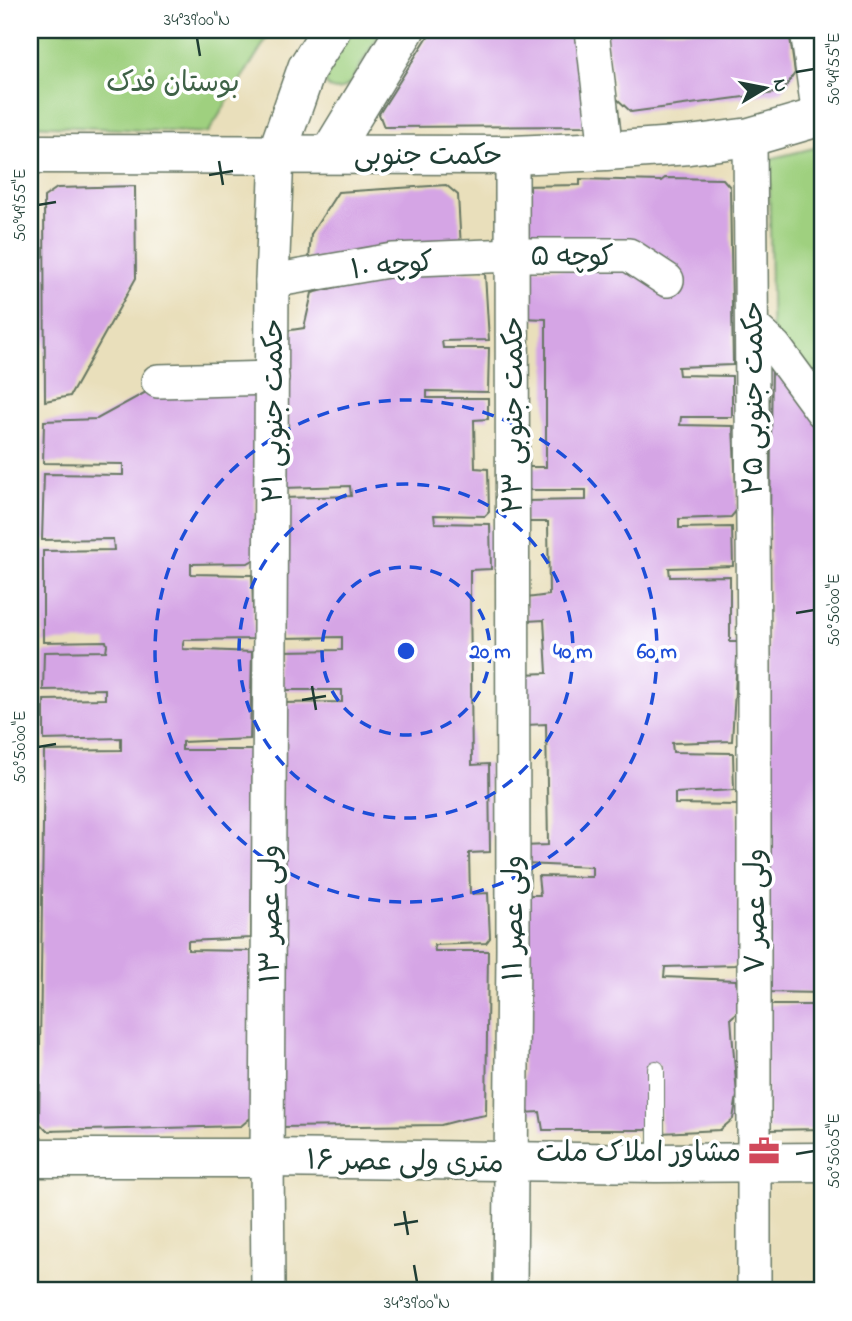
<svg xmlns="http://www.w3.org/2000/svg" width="852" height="1321" font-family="'Indie Flower','Playpen Sans Arabic',sans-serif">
<rect width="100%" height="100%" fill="#fff"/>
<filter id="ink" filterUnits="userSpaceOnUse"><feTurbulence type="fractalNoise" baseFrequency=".0143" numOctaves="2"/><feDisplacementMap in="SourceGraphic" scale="14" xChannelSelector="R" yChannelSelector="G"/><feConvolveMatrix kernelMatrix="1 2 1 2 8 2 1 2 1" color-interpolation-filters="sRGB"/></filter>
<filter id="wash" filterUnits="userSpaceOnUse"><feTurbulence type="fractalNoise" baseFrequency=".00686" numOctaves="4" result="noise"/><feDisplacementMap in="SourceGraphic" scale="28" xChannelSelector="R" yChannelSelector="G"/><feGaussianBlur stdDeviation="1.57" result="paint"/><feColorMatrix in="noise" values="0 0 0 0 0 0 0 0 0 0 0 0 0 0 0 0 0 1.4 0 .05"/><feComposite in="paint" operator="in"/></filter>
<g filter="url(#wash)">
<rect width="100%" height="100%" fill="#e9dfbb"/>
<!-- green -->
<g fill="#9fd07f" stroke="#5f865a" stroke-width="2">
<path d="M30,30H272L208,133L30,125Z"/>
<path d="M351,30H382L350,83C339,94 323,92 326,74C328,61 344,41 351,30Z"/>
<path d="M822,146V423L772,363L769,159Z"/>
</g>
<g id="blocks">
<!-- building -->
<g fill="#d5a5e5">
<path d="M432,30H576L589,126L384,127L379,114Z"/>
<path d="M605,30H789L795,73L782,92L631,112L615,97Z"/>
<path d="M665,178L723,179L730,187L733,365L678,367L679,375L732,376V417H681L680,425L733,426L737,510L731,517L679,519V528L732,527L733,566L669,568L670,577L730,576V642H738L732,741L672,743L673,752L733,753L734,790L675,793V804L737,805L739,959L735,965L665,967L664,977L736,980L739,1011L731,1018L737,1096L733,1119L720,1130L661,1133L659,1065H649L651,1124L646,1130H543L540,1112L523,1113L521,895H540L538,876L592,877V867L524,864L523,846L548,845L546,724L526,725L524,674L547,673L544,620L527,621L526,598L549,595L548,522H524L525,501L586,500V490H524L523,467H546V319L523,318V276L532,268L640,270L666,286H674L675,278L626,243L522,247L521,186L580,185V179L661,181Z"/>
<path d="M446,185L458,195L461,248L309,260L311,234L338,192Z"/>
<path d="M135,186L136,278L70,396L45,401L44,197L57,188Z"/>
<path d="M429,267L485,274L489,340L442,341L443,348H489L488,392L427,391V398H488V419L474,420L475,468L488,469L489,512L485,516L434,515L435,523L490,524L491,569L470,570V588L472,765L489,764L490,852L469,853L470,894L488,893L490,938L486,943L434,945L435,951H488L486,1115L464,1119L441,1125L279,1127L282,703L342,702V690H282V651L342,650V637L282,638L283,498L351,496L350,486L283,488L284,331L304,328L312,293L357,282Z"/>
<path d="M772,363L822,423V993L764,992Z"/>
<path d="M256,382L255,559L248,563L191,564V574L252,575L254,639L184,640L183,644V649L252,652L250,739L182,742V750H253L251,938L188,941V950L251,951L254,1115L241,1126L47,1131L39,1123L44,751L121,750V738L44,740V700L105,699V689L43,690L44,652L106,651L107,645L106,641L43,642V551L114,550L113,539L42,540L44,474L123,475V464L43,463L44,421L97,419L157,386Z"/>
<path d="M765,1005H822V1129L768,1130Z"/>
</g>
</g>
</g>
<g filter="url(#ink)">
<use href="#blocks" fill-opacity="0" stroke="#667663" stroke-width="2"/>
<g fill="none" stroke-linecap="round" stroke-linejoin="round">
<defs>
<path id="service" d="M656,1163V1069"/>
<g id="minor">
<path d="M592,30L606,151"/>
<path d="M807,30L819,117"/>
<path d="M750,137L754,660V1291"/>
<path d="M272,281L393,260L512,255H629L667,280"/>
<path d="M752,326L775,347L822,411"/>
<path d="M158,381L272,378"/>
<path d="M268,1291L267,1158L272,281L277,153"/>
<path d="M510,1291L513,948L512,155"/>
</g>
<g id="tertiary">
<path d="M277,153L307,68L331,30"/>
<path d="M330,153L405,30"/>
<path d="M30,154L512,155L606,151L689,145L750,137L822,116"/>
<path d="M30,1158H267L656,1163L822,1162"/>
</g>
</defs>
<!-- service casing -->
<use href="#service" stroke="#667663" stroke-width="18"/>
<!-- minor casing -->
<use href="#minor" stroke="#667663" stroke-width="36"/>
<!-- tertiary casing -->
<use href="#tertiary" stroke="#667663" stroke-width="41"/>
<!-- service -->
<use href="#service" stroke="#fff" stroke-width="16"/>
<!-- minor -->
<use href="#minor" stroke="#fff" stroke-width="33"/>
<!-- tertiary -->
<use href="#tertiary" stroke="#fff" stroke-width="38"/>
</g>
</g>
<!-- ticks -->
<path fill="none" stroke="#1f3d34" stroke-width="2.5" d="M197,38L200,56M796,72L814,69M219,161L223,185M209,175L233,171M38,205L56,202M796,613L814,610M312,686L316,710M302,700L326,696M38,747L56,744M796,1154L814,1151M404,1211L408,1235M394,1225L418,1221M414,1265L417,1282"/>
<!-- distance rings -->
<g fill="none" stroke="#1d4ed8" stroke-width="3.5" stroke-dasharray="12 9">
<circle cx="406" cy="651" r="84"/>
<circle cx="406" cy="651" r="167"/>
<circle cx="406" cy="651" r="251"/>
</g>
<!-- icons -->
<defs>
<symbol id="office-bare" viewBox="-9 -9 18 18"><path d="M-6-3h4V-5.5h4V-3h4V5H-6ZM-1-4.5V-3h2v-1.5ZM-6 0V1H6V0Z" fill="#d1495b" stroke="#fff" stroke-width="2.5" paint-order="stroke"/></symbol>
</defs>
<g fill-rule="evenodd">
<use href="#office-bare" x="742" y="1129" width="44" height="44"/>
</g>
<g text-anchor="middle" stroke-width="7" stroke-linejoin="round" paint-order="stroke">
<!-- park labels -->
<g font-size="28" fill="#3f6247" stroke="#fff">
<text x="173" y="91">بوستان فدک</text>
</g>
<!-- street labels -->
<g font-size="28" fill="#1f3d34" stroke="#fff">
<text x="428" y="164">حکمت جنوبی</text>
<text x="572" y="265">کوچه ۵</text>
<text transform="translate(392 264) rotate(-6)" y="10">کوچه ۱۰</text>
<text transform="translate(752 398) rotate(-90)" y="10">حکمت جنوبی ۲۵</text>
<text transform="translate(272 411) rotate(-90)" y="10">حکمت جنوبی ۲۱</text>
<text transform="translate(512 415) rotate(-90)" y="10">حکمت جنوبی ۲۳</text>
<text transform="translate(754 911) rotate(-90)" y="10">ولی عصر ۷</text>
<text transform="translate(269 914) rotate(-90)" y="10">ولی عصر ۱۳</text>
<text transform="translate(512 918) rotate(-90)" y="10">ولی عصر ۱۱</text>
<text transform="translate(405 1160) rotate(1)" y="10">۱۶ متری ولی عصر</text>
</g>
<!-- poi labels -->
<g font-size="28" fill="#1f3d34" stroke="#fff" text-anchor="end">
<text x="741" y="1161">مشاور املاک ملت</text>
</g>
</g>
<circle cx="406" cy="651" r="10" fill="#1d4ed8" stroke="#fff" stroke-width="3.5"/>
<g font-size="21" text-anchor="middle" font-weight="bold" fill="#1d4ed8" stroke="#fff" stroke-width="7" stroke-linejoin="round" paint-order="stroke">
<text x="490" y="658">20 m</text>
<text x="573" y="658">40 m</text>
<text x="657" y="658">60 m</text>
</g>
<!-- margin -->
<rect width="852" height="1321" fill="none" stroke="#fff" stroke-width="77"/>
<!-- north arrow -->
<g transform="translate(765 88) rotate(80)" stroke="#ffffff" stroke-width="5" paint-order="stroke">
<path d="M0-5L12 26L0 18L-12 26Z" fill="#1f3d34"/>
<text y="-10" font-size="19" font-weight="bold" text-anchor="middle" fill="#1f3d34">N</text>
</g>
<rect x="38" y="38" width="776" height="1244" fill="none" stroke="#1f3d34" stroke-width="2.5"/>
<g font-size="18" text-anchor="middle" fill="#1f3d34">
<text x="197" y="25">34°39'00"N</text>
<text transform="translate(833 69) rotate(-90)" y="6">50°49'55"E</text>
<text transform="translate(19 205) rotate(-90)" y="6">50°49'55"E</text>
<text transform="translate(833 610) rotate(-90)" y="6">50°50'00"E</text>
<text transform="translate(19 747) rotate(-90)" y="6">50°50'00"E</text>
<text transform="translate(833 1151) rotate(-90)" y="6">50°50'05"E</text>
<text x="417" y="1308">34°39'00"N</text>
</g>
</svg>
